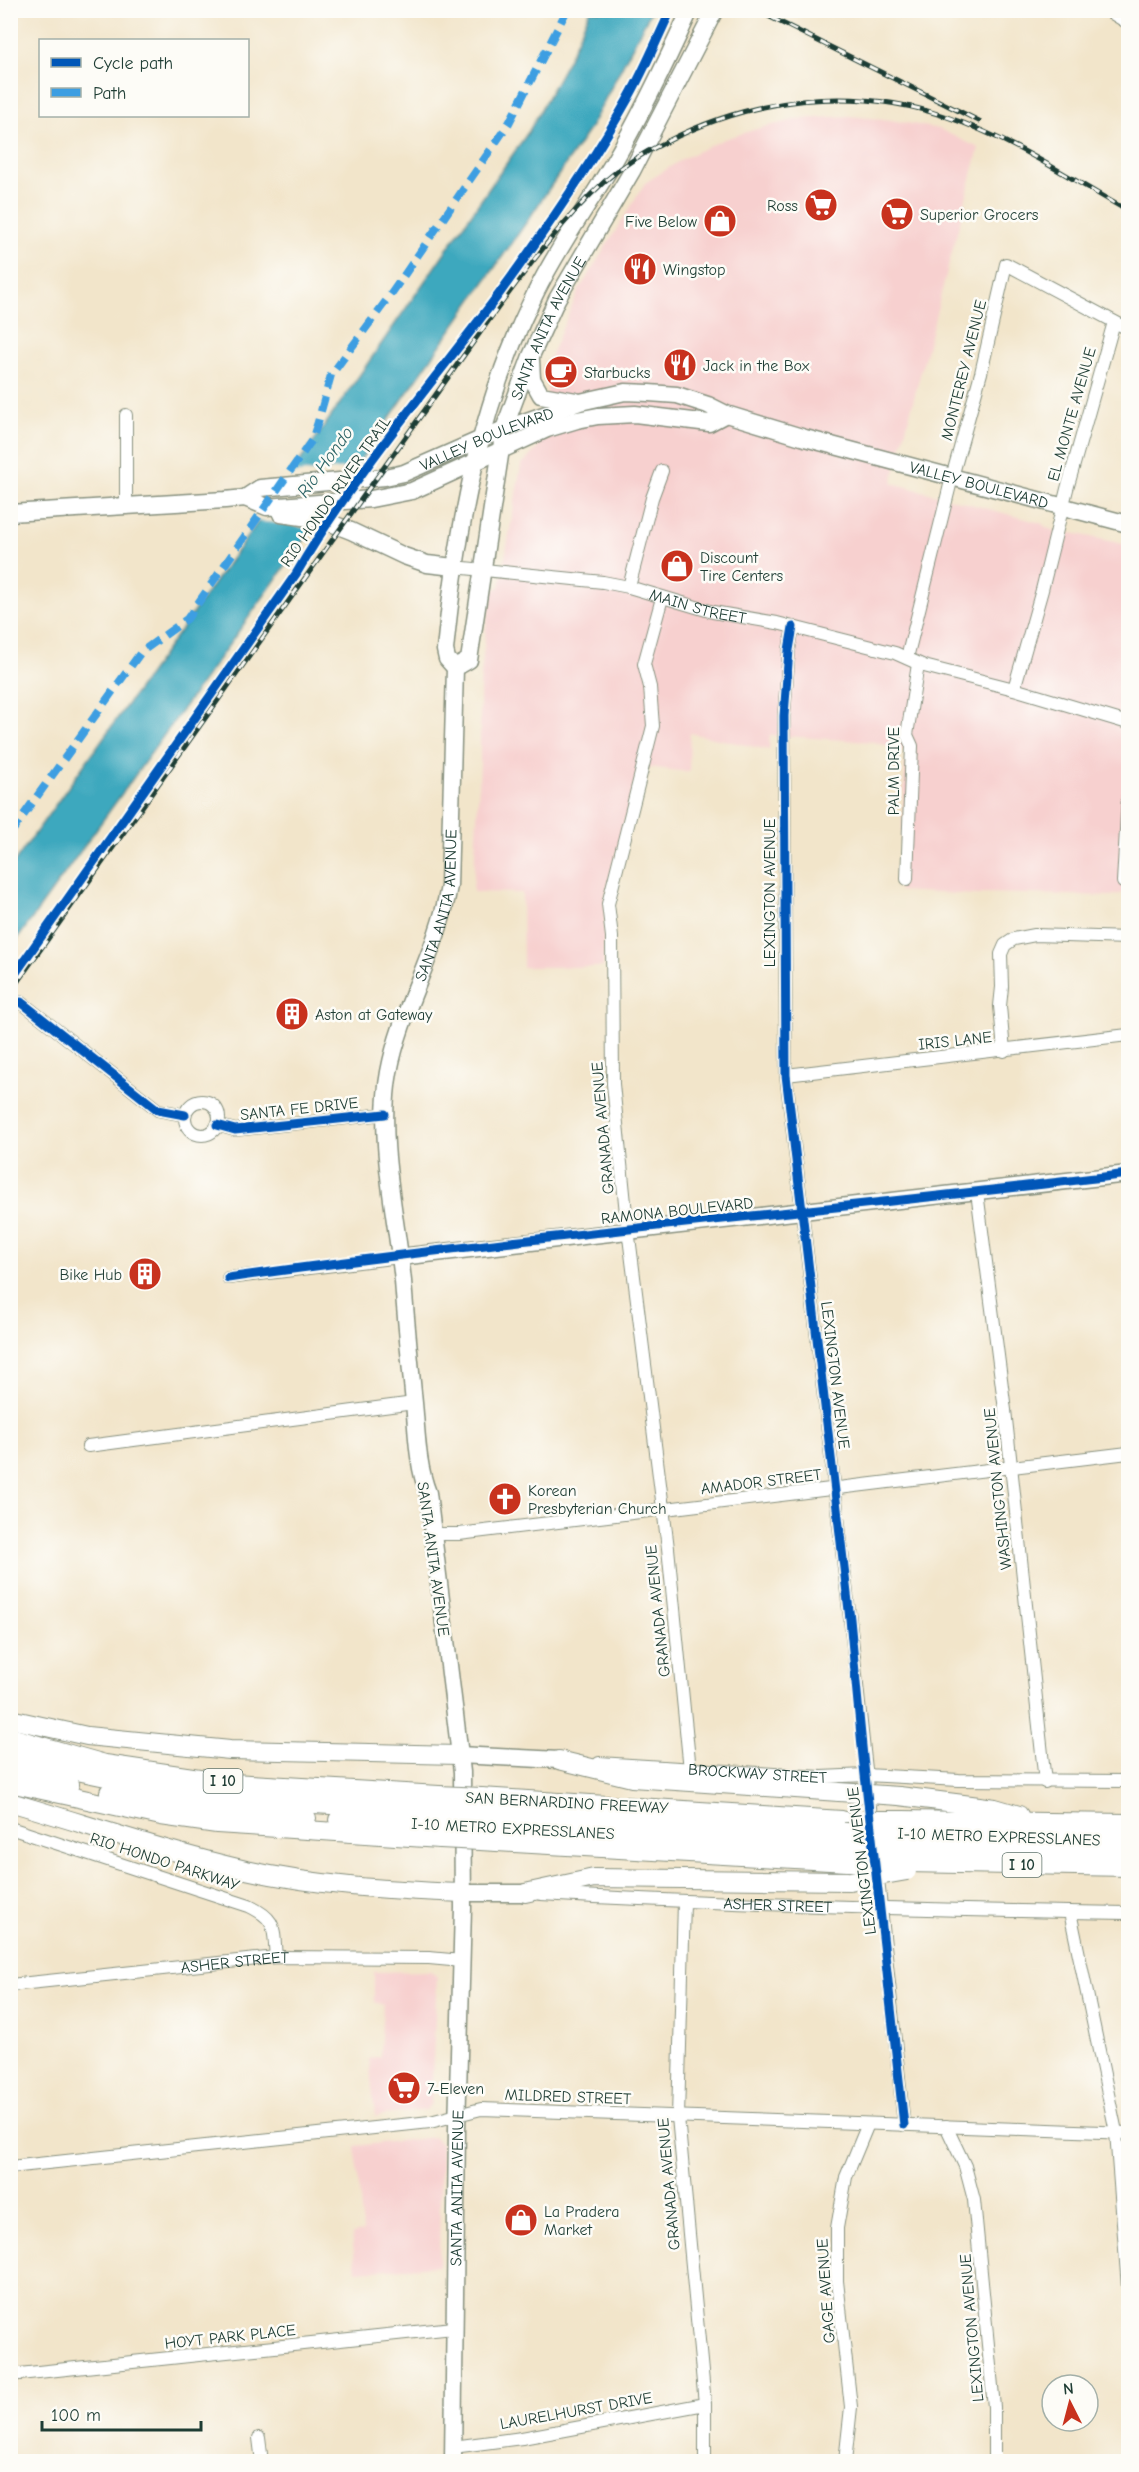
<svg xmlns="http://www.w3.org/2000/svg" width="1139" height="2472" font-family="'Comic Neue',sans-serif">
<rect width="100%" height="100%" fill="#fdfcf7"/>
<filter id="ink" filterUnits="userSpaceOnUse"><feTurbulence type="fractalNoise" baseFrequency=".0167" numOctaves="2"/><feDisplacementMap in="SourceGraphic" scale="12" xChannelSelector="R" yChannelSelector="G"/><feConvolveMatrix kernelMatrix="1 2 1 2 8 2 1 2 1" color-interpolation-filters="sRGB"/></filter>
<filter id="wash" filterUnits="userSpaceOnUse"><feTurbulence type="fractalNoise" baseFrequency=".008" numOctaves="4" result="noise"/><feDisplacementMap in="SourceGraphic" scale="24" xChannelSelector="R" yChannelSelector="G"/><feGaussianBlur stdDeviation="1.35" result="paint"/><feColorMatrix in="noise" values="0 0 0 0 0 0 0 0 0 0 0 0 0 0 0 0 0 1.4 0 .05"/><feComposite in="paint" operator="in"/></filter>
<g filter="url(#wash)">
<rect width="100%" height="100%" fill="#f2e5ca"/>
<!-- built -->
<g fill="#f7d0cf">
<path d="M849,116L891,120L939,129L979,148L892,483L1041,523L1046,527L1065,536L1072,533L1128,545V892L1110,896L985,893L979,895L899,891L906,751L874,742L770,735L769,750L690,733L689,772L639,766L605,896L603,967H523L522,893L473,892L480,763V686L486,627L493,590L500,587L521,465L538,448L548,386L543,373L579,290L645,183L684,158L724,139L760,128L799,119Z"/>
<path d="M431,1971L437,1977L431,2103L426,2110L375,2116L369,2059L380,2056L383,2005L374,2002V1972Z"/>
<path d="M434,2137L441,2145L439,2266L356,2271L352,2234L363,2232L355,2146Z"/>
</g>
<!-- water -->
<path fill="#3ea8be" stroke="#2e7279" stroke-width="1.5" d="M590,11H651L590,128L530,217L310,532L11,948V867L257,523L529,131L568,60Z"/>
<!-- pier -->
<path fill="#f2e5ca" d="M359,467L314,530L288,524L255,521L287,474Z"/>
</g>
<g filter="url(#ink)">
<g fill="none" stroke-linecap="round" stroke-linejoin="round">
<defs>
<g id="minor">
<path d="M1107,10L1128,23"/>
<path d="M126,506V415"/>
<path id="s1" d="M454,567L603,582L629,587L713,612L777,623L895,653L924,666L1014,689L1128,723"/>
<path d="M629,587L652,498L662,471"/>
<path d="M662,598L644,664L650,687L653,726L608,904L612,937L613,1084L626,1213L668,1548L690,1770"/>
<path d="M793,627L789,650L784,716L786,1075L850,1619L872,1826"/>
<path d="M907,658L952,477L981,373L1006,264L1128,329"/>
<path d="M1014,689L1042,590L1067,489L1114,322"/>
<path d="M907,879L912,746L907,735L918,664"/>
<path d="M1123,882L1128,795"/>
<path d="M21,1002L158,1110L185,1115"/>
<path d="M1004,1051L1000,1006L1002,987L1001,954L1005,945L1014,939L1035,935L1128,938"/>
<path d="M786,1075L1128,1035"/>
<circle cx="202" cy="1118" r="17"/>
<path d="M217,1125L235,1130L385,1114"/>
<path d="M977,1192L1005,1410L1045,1782"/>
<path d="M228,1278L400,1257"/>
<path d="M88,1446L414,1403"/>
<path d="M433,1534H459L1128,1453"/>
<path id="s2" d="M599,1763L821,1777L866,1775L959,1780L1128,1781"/>
<path d="M10,1828L249,1906C278,1920 273,1928 276,1957"/>
<path d="M877,1870L904,2125"/>
<path id="s3" d="M541,1894C737,1905 933,1910 1128,1913"/>
<path d="M684,1902L678,2117L705,2404V2462"/>
<path d="M1070,1912L1116,2132L1128,2288"/>
<path id="s4" d="M10,1985L276,1957L429,1958L462,1961"/>
<path d="M946,2126L965,2166L974,2200L994,2407V2462"/>
<path d="M10,2167L430,2122L481,2109L1128,2133"/>
<path d="M10,2375L453,2328"/>
<path d="M259,2438L262,2462"/>
<path d="M453,2447L522,2438L705,2404"/>
<path d="M845,2462L851,2407L837,2281V2228L846,2177L868,2124"/>
</g>
<g id="major">
<path d="M531,360L532,379L541,395L576,401"/>
<path d="M245,498L267,507L371,499L412,491L547,429L577,420L598,416L635,414L709,423L726,414"/>
<path id="s5" d="M10,513L225,500L245,498L260,488L385,477L404,473L504,429L580,402L625,392L649,393L677,395L708,405L726,414L805,438L1128,524"/>
<path d="M281,514L323,520L351,531L404,556L427,564L454,567"/>
<path id="s6" d="M455,668L469,660L504,429L531,356L557,299L632,171L715,10"/>
<path d="M400,1257L1128,1174"/>
<path d="M459,1755L559,1760"/>
<path d="M463,1893H525"/>
<path id="s7" d="M453,2462L457,2129L463,1908L462,1772L428,1493C417,1465 417,1433 414,1403C410,1362 406,1322 403,1281C396,1215 377,1137 389,1072C401,1008 438,951 449,886L455,668L447,659L445,650C457,528 480,404 535,294C557,249 586,208 612,165C641,115 666,63 690,10"/>
</g>
<g id="highway">
<path d="M10,1719L87,1736L230,1750L459,1755"/>
<path d="M10,1737L105,1764L233,1783L439,1795"/>
<path d="M10,1755C68,1770 126,1782 185,1791C269,1804 355,1806 440,1811"/>
<path d="M559,1760L632,1778L839,1792"/>
<path d="M10,1770L70,1784"/>
<path d="M10,1783L161,1816L217,1824L440,1839"/>
<path d="M109,1792L215,1810L307,1818"/>
<path d="M899,1796L995,1808L1019,1815"/>
<path d="M481,1797L842,1820"/>
<path d="M10,1802C89,1825 167,1852 246,1870C318,1886 390,1890 463,1893"/>
<path d="M481,1813L844,1832"/>
<path d="M338,1820L440,1825"/>
<path d="M902,1820L1128,1823"/>
<path d="M480,1827L845,1846"/>
<path d="M903,1833L977,1837L1128,1840"/>
<path d="M480,1841L847,1862"/>
<path d="M905,1849L1128,1854"/>
<path d="M907,1863L1128,1867"/>
<path d="M525,1893L594,1878L850,1881"/>
</g>
</defs>
<!-- minor casing -->
<use href="#minor" stroke="#88917f" stroke-width="14"/>
<!-- major casing -->
<use href="#major" stroke="#88917f" stroke-width="19"/>
<!-- highway casing -->
<use href="#highway" stroke="#88917f" stroke-width="20"/>
<!-- minor -->
<use href="#minor" stroke="#fff" stroke-width="12"/>
<!-- major -->
<use href="#major" stroke="#fff" stroke-width="16"/>
<!-- highway -->
<use href="#highway" stroke="#fff" stroke-width="18"/>
<defs>
<g id="rail">
<path d="M756,10L979,121"/>
<path d="M10,992L489,320C525,271 560,222 605,181C623,165 645,152 666,142C753,97 854,85 947,117C1010,138 1071,179 1128,211"/>
</g>
</defs>
<!-- rail casing -->
<use href="#rail" stroke="#1f3d34" stroke-width="5"/>
<!-- rail -->
<use href="#rail" stroke="#fdfcf7" stroke-width="3" stroke-dasharray="9" stroke-linecap="butt"/>
<defs>
<g id="highway-bridge">
<path d="M839,1792L899,1796"/>
<path d="M439,1795L481,1797"/>
<path d="M440,1811L481,1813"/>
<path d="M862,1820H902"/>
<path d="M440,1825L480,1827"/>
<path d="M844,1832L903,1833"/>
<path d="M440,1839L480,1841"/>
<path d="M845,1846L905,1849"/>
<path d="M847,1862L907,1863"/>
<path d="M850,1881L907,1871"/>
</g>
</defs>
<!-- highway-bridge casing -->
<use href="#highway-bridge" stroke="#88917f" stroke-width="20" stroke-linecap="butt"/>
<!-- highway-bridge -->
<use href="#highway-bridge" stroke="#fff" stroke-width="18"/>
<!-- quiet -->
<path stroke="#3c9ee2" stroke-width="8" stroke-dasharray="15 8" stroke-linecap="butt" d="M10,834L141,652L187,619L300,457L312,440L318,422L331,375L389,297L509,123L567,10"/>
<defs>
<g id="cycleway">
<path d="M793,627L789,650L784,716L786,1075L850,1619L863,1757L904,2125"/>
<path d="M10,981L296,574C354,474 430,386 499,294C545,231 591,165 629,97C645,69 657,39 671,10"/>
<path d="M21,1002L158,1110L185,1115"/>
<path d="M217,1125L235,1130L385,1114"/>
<path d="M228,1278C527,1235 829,1211 1128,1174"/>
</g>
</defs>
<!-- cycleway casing -->
<use href="#cycleway" stroke="#fdfcf7" stroke-width="13"/>
<!-- cycleway -->
<use href="#cycleway" stroke="#0057b8" stroke-width="9"/>
</g>
</g>
<!-- icons -->
<defs>
<symbol id="supermarket-disc" viewBox="-11 -11 22 22"><circle r="9.5" fill="#c8321e" stroke="#fdfcf7"/><path d="M-6-5.5h2.5l.6 2H6L4.5 2H-2.5L-4.4-4H-6ZM-1.5 3.2a1.3 1.3 0 1 0 .1 0ZM3 3.2a1.3 1.3 0 1 0 .1 0Z" fill="#fff"/></symbol>
<symbol id="shop-disc" viewBox="-11 -11 22 22"><circle r="9.5" fill="#c8321e" stroke="#fdfcf7"/><path d="M-5-2.5h2.3a2.7 3.5 0 0 1 5.4 0H5L5.5 6h-11ZM-1.5-2.5h3a1.5 2.3 0 0 0-3 0Z" fill="#fff"/></symbol>
<symbol id="restaurant-disc" viewBox="-11 -11 22 22"><circle r="9.5" fill="#c8321e" stroke="#fdfcf7"/><path d="M-5-6h1v4h1v-4h1v4h1v-4h1v5L-1.5 .5V6h-2V.5L-5-1ZM5-6V6H3V1.5H1.5Q1.5-4 5-6Z" fill="#fff"/></symbol>
<symbol id="cafe-disc" viewBox="-11 -11 22 22"><circle r="9.5" fill="#c8321e" stroke="#fdfcf7"/><path d="M-5.5-4.5H6V0H3Q3 3.5 0 3.5H-2.5Q-5.5 3.5-5.5 0ZM3-3.2v2h1.7v-2ZM-6 4.5H4V6H-6Z" fill="#fff"/></symbol>
<symbol id="building-disc" viewBox="-11 -11 22 22"><circle r="9.5" fill="#c8321e" stroke="#fdfcf7"/><path d="M-4-6H4V6H1V3H-1V6H-4ZM-2.5-4.3h1.7v1.8h-1.7ZM.8-4.3h1.7v1.8H.8ZM-2.5-1h1.7V.8h-1.7ZM.8-1h1.7V.8H.8Z" fill="#fff"/></symbol>
<symbol id="church-disc" viewBox="-11 -11 22 22"><circle r="9.5" fill="#c8321e" stroke="#fdfcf7"/><path d="M-1.2-6h2.4v3.5h3.3v2.4h-3.3V6h-2.4V-.1h-3.3v-2.4h3.3Z" fill="#fff"/></symbol>
</defs>
<g fill-rule="evenodd">
<use href="#supermarket-disc" x="802" y="186" width="38" height="38"/>
<use href="#supermarket-disc" x="878" y="195" width="38" height="38"/>
<use href="#shop-disc" x="701" y="202" width="38" height="38"/>
<use href="#restaurant-disc" x="621" y="250" width="38" height="38"/>
<use href="#restaurant-disc" x="661" y="346" width="38" height="38"/>
<use href="#cafe-disc" x="542" y="353" width="38" height="38"/>
<use href="#shop-disc" x="658" y="547" width="38" height="38"/>
<use href="#building-disc" x="273" y="995" width="38" height="38"/>
<use href="#building-disc" x="126" y="1255" width="38" height="38"/>
<use href="#church-disc" x="486" y="1480" width="38" height="38"/>
<use href="#supermarket-disc" x="385" y="2069" width="38" height="38"/>
<use href="#shop-disc" x="502" y="2201" width="38" height="38"/>
</g>
<g text-anchor="middle" stroke-width="5" stroke-linejoin="round" paint-order="stroke">
<!-- shield labels -->
<g fill="#fdfcf7" stroke="#62766e" stroke-width="1.5">
<rect x="203.5" y="1769" width="39" height="24" rx="4.5"/>
<rect x="1002.5" y="1853" width="39" height="24" rx="4.5"/>
</g>
<g font-size="15" font-weight="bold" fill="#1f3d34">
<text x="223" y="1786">I 10</text>
<text x="1022" y="1870">I 10</text>
</g>
<!-- poi labels -->
<g font-size="16" fill="#1f3d34" stroke="#fdfcf7" text-anchor="start">
<text x="798" y="211" text-anchor="end">Ross</text>
<text x="920" y="220">Superior Grocers</text>
<text x="697" y="227" text-anchor="end">Five Below</text>
<text x="663" y="275">Wingstop</text>
<text x="703" y="371">Jack in the Box</text>
<text x="584" y="378">Starbucks</text>
<text x="700" y="563">Discount<tspan x="700" dy="18">Tire Centers</tspan></text>
<text x="315" y="1020">Aston at Gateway</text>
<text x="122" y="1280" text-anchor="end">Bike Hub</text>
<text x="528" y="1496">Korean<tspan x="528" dy="18">Presbyterian Church</tspan></text>
<text x="427" y="2094">7-Eleven</text>
<text x="544" y="2217">La Pradera<tspan x="544" dy="18">Market</tspan></text>
</g>
<!-- street labels -->
<g font-size="16" fill="#1f3d34" stroke="#fdfcf7">
<text dy="6" stroke="none"><textPath href="#s6" startOffset="360">SANTA ANITA AVENUE</textPath></text>
<text transform="translate(963 370) rotate(-76)" y="6">MONTEREY AVENUE</text>
<text transform="translate(1071 414) rotate(-74)" y="6">EL MONTE AVENUE</text>
<text dy="6" stroke="none"><textPath href="#s5" startOffset="488">VALLEY BOULEVARD</textPath></text>
<text dy="6" stroke="none"><textPath href="#s5" startOffset="1002">VALLEY BOULEVARD</textPath></text>
<text transform="translate(335 491) rotate(-55)" y="6">RIO HONDO RIVER TRAIL</text>
<text dy="6" stroke="none"><textPath href="#s1" startOffset="248">MAIN STREET</textPath></text>
<text transform="translate(893 771) rotate(-90)" y="6">PALM DRIVE</text>
<text transform="translate(769 893) rotate(-90)" y="6">LEXINGTON AVENUE</text>
<text dy="6" stroke="none"><textPath href="#s7" startOffset="1570">SANTA ANITA AVENUE</textPath></text>
<text transform="translate(955 1040) rotate(-6)" y="6">IRIS LANE</text>
<text transform="translate(299 1108) rotate(-6)" y="6">SANTA FE DRIVE</text>
<text transform="translate(602 1128) rotate(-95)" y="6">GRANADA AVENUE</text>
<text transform="translate(677 1210) rotate(-6)" y="6">RAMONA BOULEVARD</text>
<text transform="translate(836 1375) rotate(83)" y="6">LEXINGTON AVENUE</text>
<text transform="translate(761 1481) rotate(-7)" y="6">AMADOR STREET</text>
<text transform="translate(997 1489) rotate(-96)" y="6">WASHINGTON AVENUE</text>
<text transform="translate(434 1559) rotate(82)" y="6">SANTA ANITA AVENUE</text>
<text transform="translate(657 1611) rotate(-96)" y="6">GRANADA AVENUE</text>
<text dy="6" stroke="none"><textPath href="#s2" startOffset="159">BROCKWAY STREET</textPath></text>
<text transform="translate(567 1802) rotate(3)" y="6">SAN BERNARDINO FREEWAY</text>
<text transform="translate(513 1828) rotate(3)" y="6">I-10 METRO EXPRESSLANES</text>
<text transform="translate(999 1836) rotate(2)" y="6">I-10 METRO EXPRESSLANES</text>
<text transform="translate(165 1861) rotate(18)" y="6">RIO HONDO PARKWAY</text>
<text transform="translate(861 1861) rotate(-97)" y="6">LEXINGTON AVENUE</text>
<text dy="6" stroke="none"><textPath href="#s3" startOffset="237">ASHER STREET</textPath></text>
<text dy="6" stroke="none"><textPath href="#s4" startOffset="226">ASHER STREET</textPath></text>
<text transform="translate(568 2096) rotate(2)" y="6">MILDRED STREET</text>
<text transform="translate(668 2184) rotate(-95)" y="6">GRANADA AVENUE</text>
<text dy="6" stroke="none"><textPath href="#s7" startOffset="274">SANTA ANITA AVENUE</textPath></text>
<text transform="translate(825 2291) rotate(-94)" y="6">GAGE AVENUE</text>
<text transform="translate(971 2328) rotate(-95)" y="6">LEXINGTON AVENUE</text>
<text transform="translate(230 2336) rotate(-6)" y="6">HOYT PARK PLACE</text>
<text transform="translate(576 2410) rotate(-10)" y="6">LAURELHURST DRIVE</text>
</g>
<!-- water labels -->
<g font-size="18" font-style="italic" fill="#2a6264" stroke="#fdfcf7">
<text transform="translate(325 462) rotate(-54)" y="6">Rio Hondo</text>
</g>
</g>
<!-- margin -->
<rect width="1139" height="2472" fill="none" stroke="#fdfcf7" stroke-width="36"/>
<!-- legend -->
<rect x="39" y="39" width="210" height="78" fill="#fdfcf7" stroke="#a4b0a9" stroke-width="1.5"/>
<rect x="51" y="58" width="30" height="9" fill="#0057b8" stroke="#a4b0a9" stroke-width="1.5"/>
<text x="93" y="69" font-size="18" fill="#1f3d34">Cycle path</text>
<rect x="51" y="88" width="30" height="9" fill="#3c9ee2" stroke="#a4b0a9" stroke-width="1.5"/>
<text x="93" y="99" font-size="18" fill="#1f3d34">Path</text>
<!-- north arrow -->
<g transform="translate(1070 2403) rotate(354)"><circle r="28" fill="#fdfcf7" stroke="#a4b0a9" stroke-width="1.5"/>
<path d="M0-4.5L10 22L0 15L-10 22Z" fill="#c8321e"/>
<text y="-9" font-size="16" font-weight="bold" text-anchor="middle" fill="#1f3d34">N</text>
</g>
<!-- scale -->
<path d="M42 2421v9h159v-9" fill="none" stroke="#1f3d34" stroke-width="3"/>
<text x="51" y="2421" font-size="18" fill="#1f3d34" stroke="#fdfcf7" stroke-width="4.5" paint-order="stroke">100 m</text>
</svg>
